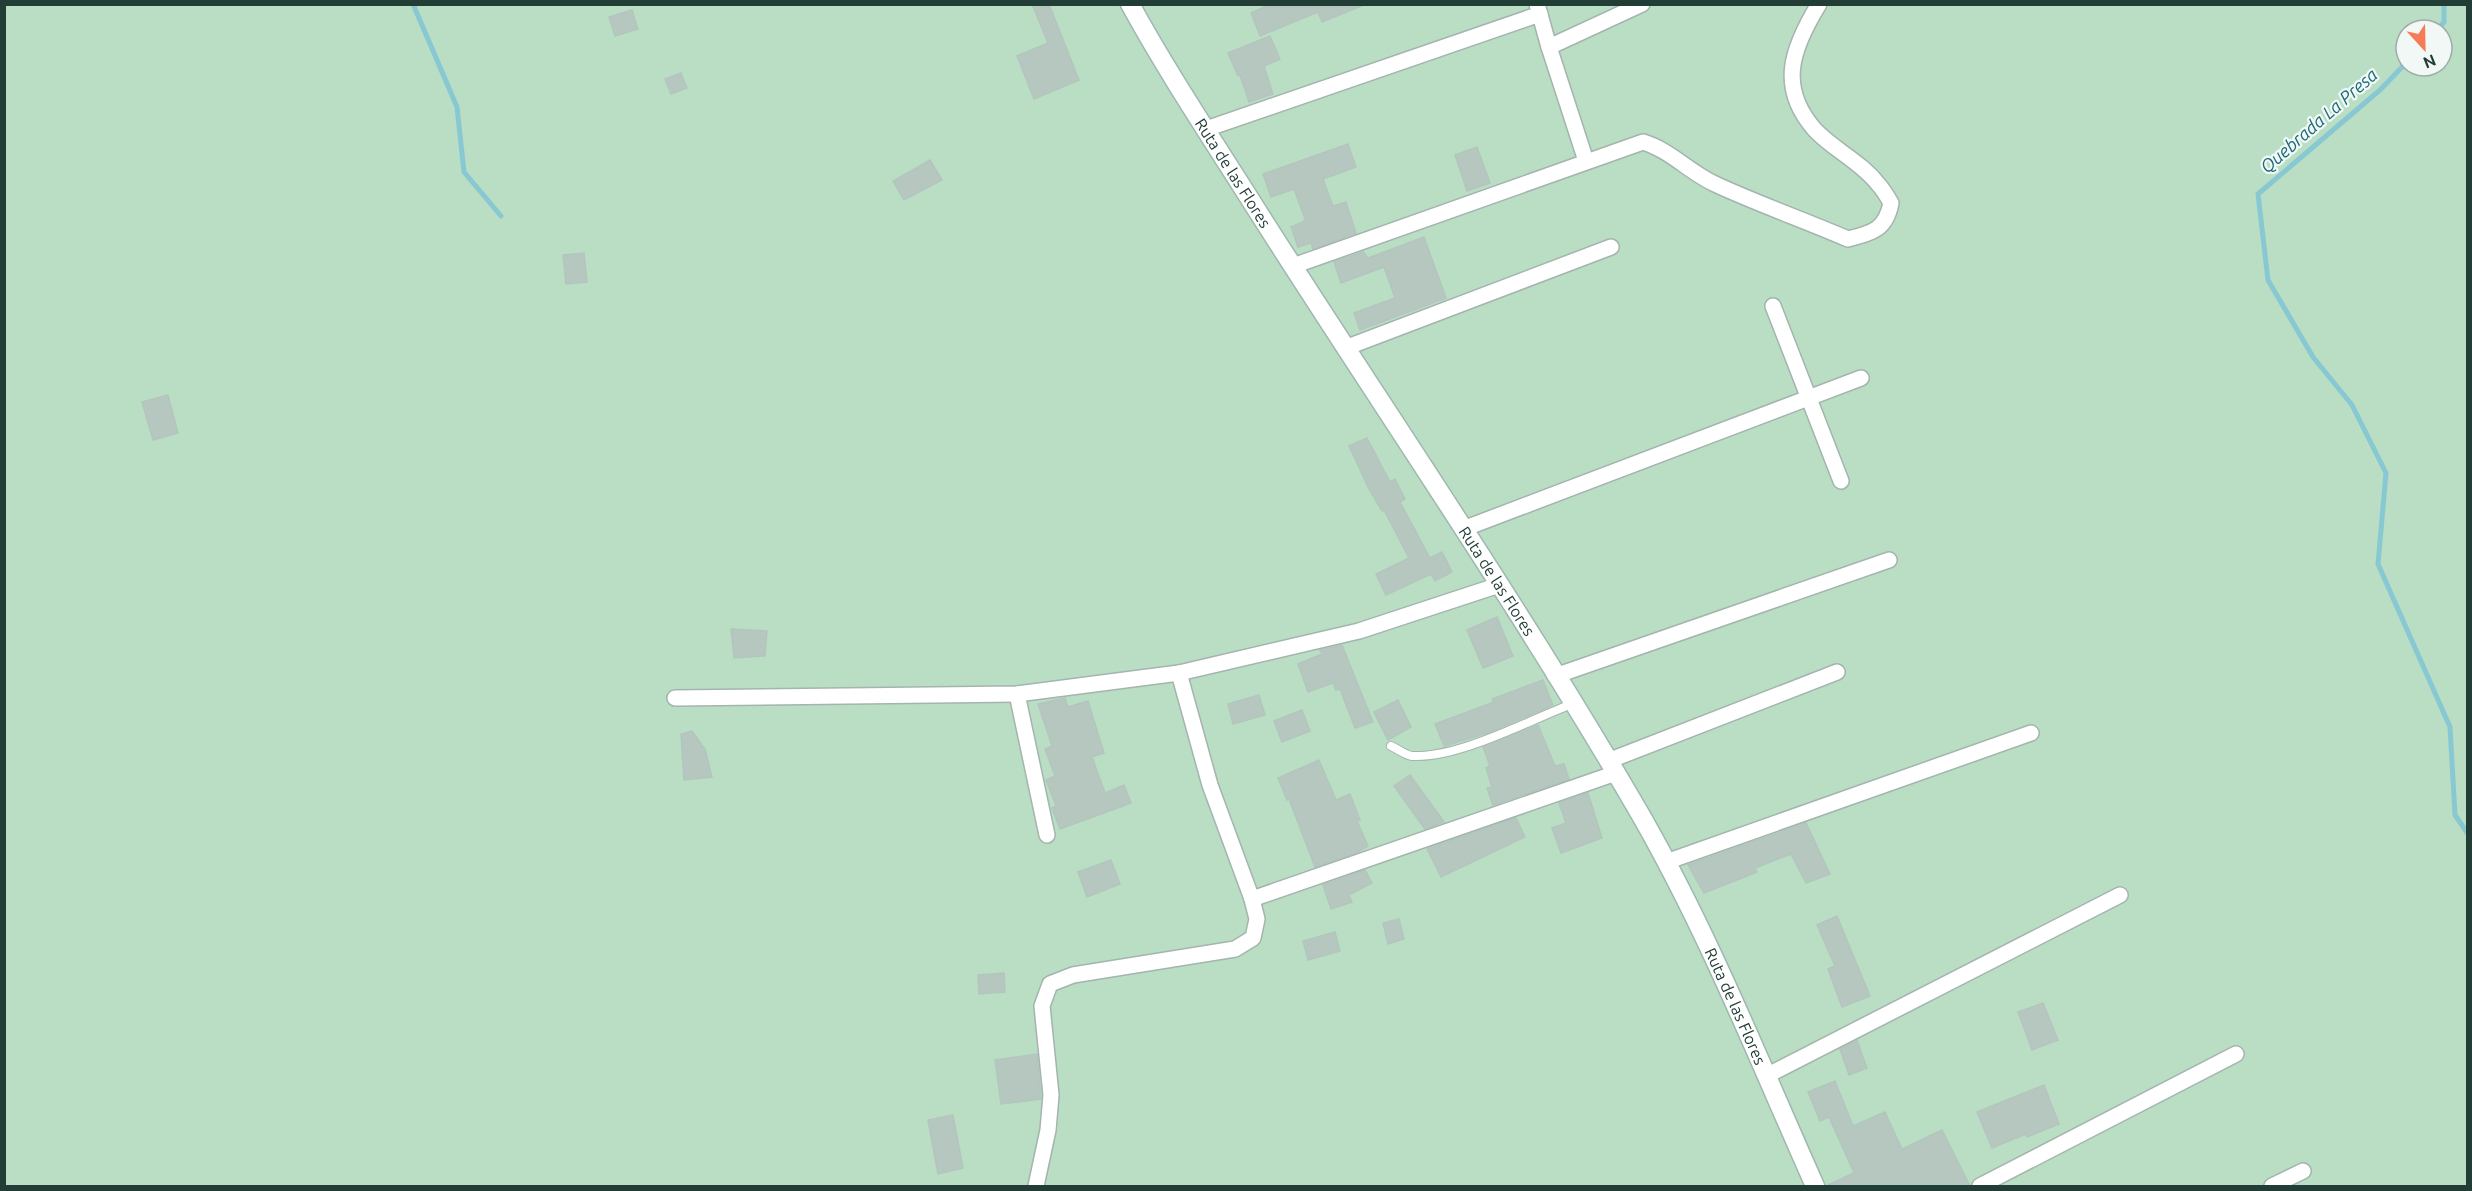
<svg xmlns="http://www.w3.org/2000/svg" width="2472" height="1191" font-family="Ubuntu,sans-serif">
<rect width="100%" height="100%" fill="#e1ece7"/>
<!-- green -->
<path fill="#b9dec3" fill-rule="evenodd" d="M5,5H2467V1186H5ZM2406,30H2442V66H2406Z"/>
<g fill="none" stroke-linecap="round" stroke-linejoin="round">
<!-- stream -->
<g stroke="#88c8d2" stroke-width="5">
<path d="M413,4L457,107L464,172L501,216"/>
<path d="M2437,30L2444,22V4"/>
<path d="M2406,63L2380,90L2258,194L2268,280L2313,357L2352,405L2386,473L2378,564L2450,727L2455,815L2468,834"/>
</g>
</g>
<!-- building -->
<g fill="#b6c7c0" stroke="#b3c6be" stroke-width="1.5">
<path d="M1032,4H1049L1079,80L1034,99L1017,56L1048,43Z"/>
<path d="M1271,4H1364V5L1322,22L1318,12L1260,36L1251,13Z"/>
<path d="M632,10L638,29L615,36L609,17Z"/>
<path d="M1270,36L1280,59L1264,66L1273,94L1249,102L1240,75L1238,76L1228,53Z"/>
<path d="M681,73L687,88L671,94L665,79Z"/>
<path d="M1348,144L1356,167L1323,179L1333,206L1346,202L1356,233L1313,249L1311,243L1298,247L1291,227L1303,222L1305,219L1294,189L1271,197L1263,174Z"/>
<path d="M1477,147L1490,183L1467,191L1455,155Z"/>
<path d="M930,160L942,180L904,200L893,181Z"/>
<path d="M1424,237L1446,298L1360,330L1354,313L1395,298L1384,267L1341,283L1334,262L1363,252L1368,258Z"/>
<path d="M584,253L587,282L566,284L563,255Z"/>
<path d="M168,395L178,433L153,440L142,402Z"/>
<path d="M1367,438L1390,482L1395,479L1405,499L1400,502L1430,558L1442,552L1452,572L1435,581L1431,574L1386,595L1376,574L1409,558L1384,510L1382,511L1369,489L1349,446Z"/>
<path d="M1497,617L1513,656L1483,668L1467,630Z"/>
<path d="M731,629L767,631L765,656L734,658Z"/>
<path d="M1342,645L1373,722L1355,728L1340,689L1336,690L1333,683L1308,692L1298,664L1322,654L1320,650Z"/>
<path d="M1543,680L1553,705L1491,732L1444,746L1435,724L1494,702L1492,699Z"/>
<path d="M1259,695L1265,715L1233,724L1228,704Z"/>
<path d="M1065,698L1068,707L1088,701L1104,753L1092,757L1105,793L1124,785L1131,803L1060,829L1052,808L1056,806L1046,780L1055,776L1045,749L1052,746L1038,704Z"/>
<path d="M1398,700L1411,727L1388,740L1374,712Z"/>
<path d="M1302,710L1310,731L1282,742L1274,721Z"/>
<path d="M1538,725L1555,766L1564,764L1569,779L1493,805L1487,788L1492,787L1486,768L1490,766L1483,747Z"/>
<path d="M692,731L705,749L712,777L684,780L681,734Z"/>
<path d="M1319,760L1336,800L1350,794L1360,820L1357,821L1368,846L1356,853L1315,867L1289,799L1287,800L1278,778Z"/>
<path d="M1410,775L1444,822L1425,829L1394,786Z"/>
<path d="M1588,793L1602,838L1561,853L1552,828L1566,823L1559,803Z"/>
<path d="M1516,818L1525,837L1441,877L1427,849Z"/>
<path d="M1806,823L1830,874L1806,883L1791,854L1755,868L1757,872L1704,893L1688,865Z"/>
<path d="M1111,860L1120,884L1087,897L1078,872Z"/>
<path d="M1365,870L1372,883L1349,895L1352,902L1331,909L1323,885Z"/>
<path d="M1837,916L1870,996L1842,1007L1828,969L1835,966L1817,925Z"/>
<path d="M1399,919L1404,939L1388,944L1383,923Z"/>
<path d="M1335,932L1340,951L1308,960L1303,941Z"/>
<path d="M1004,973L1005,992L979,994L978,975Z"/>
<path d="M2043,1003L2058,1040L2032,1050L2018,1012Z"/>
<path d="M1857,1040L1867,1068L1849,1075L1840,1049Z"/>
<path d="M1037,1054L1041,1099L1001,1104L995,1060Z"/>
<path d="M1835,1081L1853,1126L1885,1112L1902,1149L1942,1130L1970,1186H1826L1854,1173L1829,1117L1820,1121L1808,1092Z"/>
<path d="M2044,1085L2059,1124L2027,1137L2026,1134L1992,1148L1977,1112Z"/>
<path d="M953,1115L963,1168L938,1174L928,1120Z"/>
</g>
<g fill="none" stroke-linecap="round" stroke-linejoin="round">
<defs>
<path id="service" d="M1391,746C1398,749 1405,755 1412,756C1460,758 1527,721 1572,704"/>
<g id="minor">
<path d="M1537,4L1549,47"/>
<path d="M1206,129L1540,14"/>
<path d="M1586,161L1549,47L1642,4"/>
<path d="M1293,266L1643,142C1670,150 1689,172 1715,184C1758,204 1804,220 1848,239C1873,233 1886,229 1891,203C1887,196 1883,189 1878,184C1861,162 1834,150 1815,130C1777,87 1792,48 1819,4"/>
<path d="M1773,306L1841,481"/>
<path d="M1345,348L1611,247"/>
<path d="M1463,529L1861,378"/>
<path d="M1555,676L1889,560"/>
<path d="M1017,694L1047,835"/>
<path d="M675,698L1017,694L1179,673L1359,631L1499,585"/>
<path d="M1608,761L1837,672"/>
<path d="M1666,862L2031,733"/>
<path d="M1252,899L1616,773"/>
<path d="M1766,1076L2120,895"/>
<path d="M1036,1186L1048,1130L1051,1095L1042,1006L1050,984L1073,975L1235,949L1253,938L1257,919L1252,899L1210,785L1179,673"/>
<path d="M1980,1186L2236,1054"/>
<path d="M2272,1186L2303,1171"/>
</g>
<g id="secondary">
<path id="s1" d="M1130,4C1170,77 1216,145 1260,215C1388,416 1524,613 1643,819C1710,937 1760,1063 1815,1186"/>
</g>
</defs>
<!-- service casing -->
<use href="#service" stroke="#a4b4ae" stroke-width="10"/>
<!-- minor casing -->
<use href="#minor" stroke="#a4b4ae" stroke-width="18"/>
<!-- secondary casing -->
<use href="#secondary" stroke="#9fb8af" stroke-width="21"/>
<!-- service -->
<use href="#service" stroke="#fff" stroke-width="8"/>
<!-- minor -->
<use href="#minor" stroke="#fff" stroke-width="15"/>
<!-- secondary -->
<use href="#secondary" stroke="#fff" stroke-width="18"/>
</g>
<g text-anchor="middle" stroke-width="4.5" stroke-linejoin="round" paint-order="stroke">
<!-- street labels -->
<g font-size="16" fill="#213d35" stroke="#f2f8f5">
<text dy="6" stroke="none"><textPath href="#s1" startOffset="198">Ruta de las Flores</textPath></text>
<text dy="6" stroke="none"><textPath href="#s1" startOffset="684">Ruta de las Flores</textPath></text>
<text dy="6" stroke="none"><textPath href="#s1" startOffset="1172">Ruta de las Flores</textPath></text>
</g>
<!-- water labels -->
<g font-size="18" font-style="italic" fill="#1a6b7a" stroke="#f2f8f5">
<text transform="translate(2319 121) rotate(-41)" y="6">Quebrada La Presa</text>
</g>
</g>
<!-- border -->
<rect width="2472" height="1191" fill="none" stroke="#213d35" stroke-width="12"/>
<!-- north arrow -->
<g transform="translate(2424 48) rotate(158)"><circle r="28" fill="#f2f8f5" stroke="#9eada8" stroke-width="1.5"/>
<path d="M0-4.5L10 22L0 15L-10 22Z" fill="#f57c56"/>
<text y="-9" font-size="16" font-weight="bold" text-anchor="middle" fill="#213d35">N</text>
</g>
</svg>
